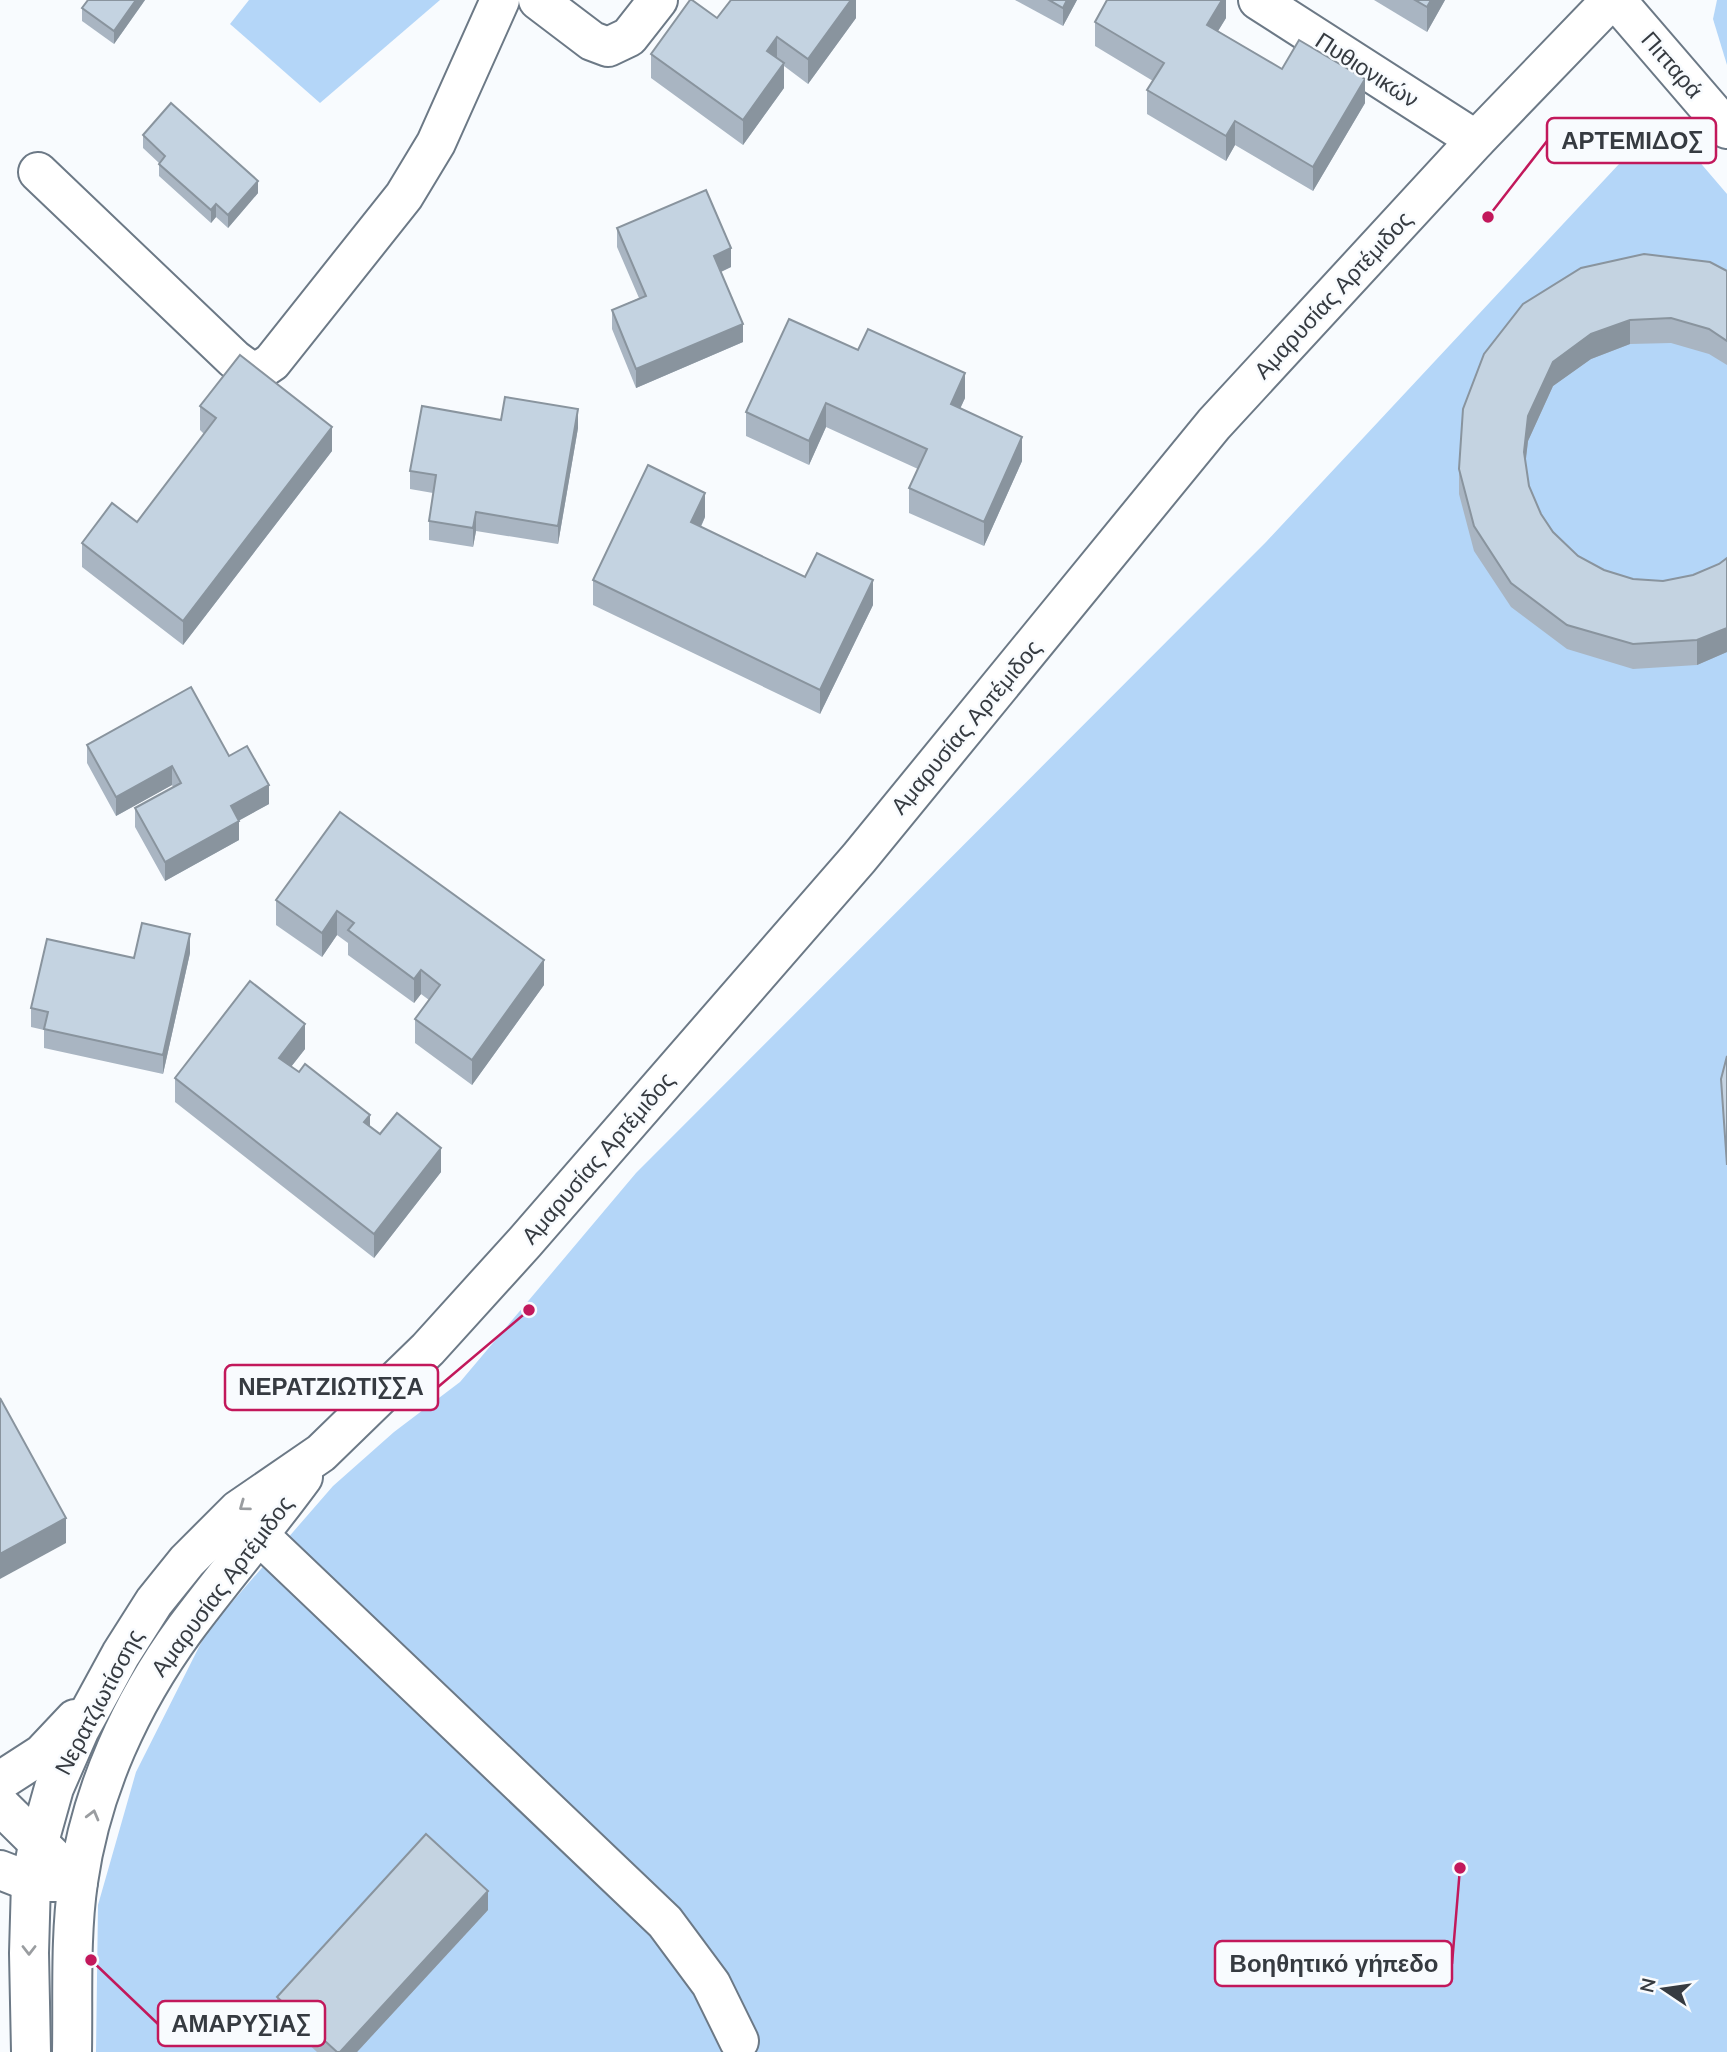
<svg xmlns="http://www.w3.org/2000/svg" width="1727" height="2052" font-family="'Nunito Sans',sans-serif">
<rect width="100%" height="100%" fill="#f8fbfe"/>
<!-- green -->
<g fill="#b4d6f8">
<path d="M249,0H440L320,103L230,24Z"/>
<path d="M1717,0H1727V65L1713,19Z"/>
<path d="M1662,118L1727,194V2052H96L98,1905L136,1772L207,1631L333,1486L394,1432L460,1382L636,1173L1266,542Z"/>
</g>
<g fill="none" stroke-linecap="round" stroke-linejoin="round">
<defs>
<g id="minor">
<path d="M538,0L592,41L608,47L629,37L658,0"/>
<path d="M1258,0L1476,140"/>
<path d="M38,172L234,359C250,371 255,375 272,362L404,196L436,143L500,0"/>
<path d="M260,1536L665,1922L711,1984L739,2041"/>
</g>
<g id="tertiary">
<path d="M1616,0L1727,129"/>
<path d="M0,1805L78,1882"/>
<path d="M0,1870L31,1882H62"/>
</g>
<g id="secondary">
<path d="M0,1781L42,1754L75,1719"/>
<path d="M31,2052L29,1953L31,1882L38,1845L54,1788L79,1731L121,1654L154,1602L187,1561L238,1510L321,1453L428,1349L525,1242L859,858L1214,424L1476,140L1611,0"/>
<path d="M72,2052C73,1996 70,1937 78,1882C91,1790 131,1703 185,1629C223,1578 265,1529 303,1477"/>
</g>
</defs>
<!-- minor casing -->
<use href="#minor" stroke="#6c7986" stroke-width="42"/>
<!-- tertiary casing -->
<use href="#tertiary" stroke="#6c7986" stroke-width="42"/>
<!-- secondary casing -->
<use href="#secondary" stroke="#6c7986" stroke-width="42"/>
<!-- minor -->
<use href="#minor" stroke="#fff" stroke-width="38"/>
<!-- tertiary -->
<use href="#tertiary" stroke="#fff" stroke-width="38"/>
<!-- secondary -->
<use href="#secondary" stroke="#fff" stroke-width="38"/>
</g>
<!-- wall -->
<g fill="#a9b5c2">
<path d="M145,0L114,44L82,21V8Z"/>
<path d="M856,0V18L808,84L784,66V88L743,145L651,78V54L717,18Z"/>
<path d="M1015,0H1077L1063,26Z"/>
<path d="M1222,0H1226V18L1218,31L1282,69L1365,103L1313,191L1235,145L1226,161L1147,114V90L1153,81L1095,46V22Z"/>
<path d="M1374,0H1445L1427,32Z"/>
<path d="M143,135L258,193L228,228L216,217L211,223L159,176V163L143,148Z"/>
<path d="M617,228L731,267L721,272L743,342L636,388L612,329V310L639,298L617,247Z"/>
<path d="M1727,271V365L1709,354L1671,343L1630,344L1591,359L1553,386L1528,441L1525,463L1529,486L1541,514L1553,532L1578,556L1604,570L1633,579L1663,581L1693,575L1719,564L1727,558V652L1697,665L1633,669L1567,649L1511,607L1474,551L1459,494V469L1523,304Z"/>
<path d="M789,319L965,398L960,408L1022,461L984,546L909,513V488L918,469L826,427L809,465L746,436V412Z"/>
<path d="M200,406L332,451L183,645L82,567V543L137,522L204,434L200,430Z"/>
<path d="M501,420L578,428L558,544L476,531L473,547L429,540V521L433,493L410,489V471Z"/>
<path d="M705,517L701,527L805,577L873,605L820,714L593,605V580Z"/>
<path d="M87,745L229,756L269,804L239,820V840L165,881L135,827V808L173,787L172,785L116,816L87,763Z"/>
<path d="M340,812L544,985L472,1085L415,1043V1019L429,1000L421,994L414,1003L348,955V943L337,935L322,957L276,925V900Z"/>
<path d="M190,953L163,1074L44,1048V1030L31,1027V1008L134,958Z"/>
<path d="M305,1049L291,1067L380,1134L441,1172L374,1258L175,1102V1078Z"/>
<path d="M488,1910L357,2052H317L277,2015V1997Z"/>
</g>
<!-- shaded-wall -->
<g fill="#89949e">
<path d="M136,0H145L114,44V31Z"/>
<path d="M851,0H856V18L808,84V59Z"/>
<path d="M1067,0H1077L1063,26V8Z"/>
<path d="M1222,0H1226V18L1207,49V25Z"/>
<path d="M1431,0H1445L1427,32V7Z"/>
<path d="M777,37V61L767,51Z"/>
<path d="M784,63V88L743,145V120Z"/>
<path d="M1365,79V103L1313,191V167Z"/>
<path d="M1235,121V145L1226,161V136Z"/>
<path d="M258,181V193L228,228V215Z"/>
<path d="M216,204V217L211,223V210Z"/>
<path d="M731,248V267L714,275V256Z"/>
<path d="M1630,320V344L1591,359L1553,386L1528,441L1524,476V452L1528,416L1553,362L1591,334Z"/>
<path d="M743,324V342L636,388V369Z"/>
<path d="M965,373V398L951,429V404Z"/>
<path d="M826,403V427L809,465V441Z"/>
<path d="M578,409V428L558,544V526Z"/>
<path d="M332,427V451L183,645V621Z"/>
<path d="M1022,437V461L984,546V522Z"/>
<path d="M705,493V517L691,547V522Z"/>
<path d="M476,512V531L473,547V528Z"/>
<path d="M873,580V605L820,714V690Z"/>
<path d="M1727,628V652L1697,665V640Z"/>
<path d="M172,766V785L116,816V797Z"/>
<path d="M269,785V804L231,825V806Z"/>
<path d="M239,821V840L165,881V862Z"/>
<path d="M337,911V935L322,957V933Z"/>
<path d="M190,934V953L163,1074V1055Z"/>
<path d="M544,960V985L472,1085V1060Z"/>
<path d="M421,970V994L414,1003V979Z"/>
<path d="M305,1024V1049L279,1082V1058Z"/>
<path d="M370,1115V1139L364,1122Z"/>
<path d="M441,1148V1172L374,1258V1234Z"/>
<path d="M66,1518V1543L0,1579V1554Z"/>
<path d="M488,1891V1910L357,2052H340Z"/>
</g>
<!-- building -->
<g fill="#c4d3e1" stroke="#89949e" stroke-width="2">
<path d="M88,0H136L114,31L82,8Z"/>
<path d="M690,0H692L717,18L731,0H851L808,59L777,37L767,51L784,63L743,120L651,54Z"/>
<path d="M1049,0H1067L1063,8Z"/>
<path d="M1107,0H1222L1207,25L1282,69L1299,40L1365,79L1313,167L1235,121L1226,136L1147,90L1164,63L1095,22Z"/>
<path d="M1415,0H1431L1427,7Z"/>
<path d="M171,103L258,181L228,215L216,204L211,210L159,164L165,156L143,135Z"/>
<path d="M706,190L731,248L714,256L743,324L636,369L612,310L646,296L617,228Z"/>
<path d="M1644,254L1710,262L1727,271V341L1709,329L1671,318L1630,320L1591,334L1553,362L1528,416L1524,452L1529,486L1541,514L1553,532L1578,556L1604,570L1633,579L1663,581L1693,575L1719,564L1727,558V628L1697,640L1633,644L1567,625L1511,583L1474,526L1459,469L1463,409L1484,354L1523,304L1581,268Z"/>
<path d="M789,319L858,350L868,329L965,373L951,404L1022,437L984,522L909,488L927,449L826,403L809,441L746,412Z"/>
<path d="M240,355L332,427L183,621L82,543L112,503L137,522L216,418L200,406Z"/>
<path d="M505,397L578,409L558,526L476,512L473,528L429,521L436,475L410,471L422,406L501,420Z"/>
<path d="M648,465L705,493L691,522L805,577L817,553L873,580L820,690L593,580Z"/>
<path d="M191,687L229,756L247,746L269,785L231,806L239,821L165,862L135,808L181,783L172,766L116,797L87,745Z"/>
<path d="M340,812L544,960L472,1060L415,1019L440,985L421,970L414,979L348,930L354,923L337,911L322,933L276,900Z"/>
<path d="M142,923L190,934L163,1055L44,1029L48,1012L31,1008L47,939L134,958Z"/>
<path d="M250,981L305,1024L279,1058L299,1072L305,1064L370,1115L364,1122L380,1134L397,1113L441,1148L374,1234L175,1078Z"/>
<path d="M1727,1056V1165L1721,1079Z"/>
<path d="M0,1398L66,1518L0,1554Z"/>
<path d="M426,1834L488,1891L340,2052H337L277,1997Z"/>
</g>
<!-- one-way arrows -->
<defs><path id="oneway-chevron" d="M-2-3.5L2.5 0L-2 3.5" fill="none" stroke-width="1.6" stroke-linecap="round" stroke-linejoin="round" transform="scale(1.75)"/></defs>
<g stroke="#9a9da0">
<use href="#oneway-chevron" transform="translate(244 1506) rotate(144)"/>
<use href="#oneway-chevron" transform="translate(93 1815) rotate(-75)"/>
<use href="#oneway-chevron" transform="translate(29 1950) rotate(90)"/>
</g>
<g text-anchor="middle" stroke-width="5" stroke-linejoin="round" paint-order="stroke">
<!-- street labels -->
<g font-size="23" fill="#363b41" stroke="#f8fbfe">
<text transform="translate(1672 65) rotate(49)" y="8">Πιτταρά</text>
<text transform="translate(1367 70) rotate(33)" y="8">Πυθιονικών</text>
<text transform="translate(1333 295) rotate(-47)" y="8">Αμαρυσίας Αρτέμιδος</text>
<text transform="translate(966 727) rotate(-50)" y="8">Αμαρυσίας Αρτέμιδος</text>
<text transform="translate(598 1158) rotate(-49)" y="8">Αμαρυσίας Αρτέμιδος</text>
<text transform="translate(222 1586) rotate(-53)" y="8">Αμαρυσίας Αρτέμιδος</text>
<text transform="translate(99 1702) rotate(-62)" y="8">Νερατζιωτίσσης</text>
</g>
</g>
<!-- callouts -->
<path fill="none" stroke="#c2185b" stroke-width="2.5" d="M1488 217L1547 141M529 1310L438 1387M1460 1868L1452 1964M91 1960L158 2024"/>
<g fill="#c2185b" stroke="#f8fbfe" stroke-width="2.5">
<circle cx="1488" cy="217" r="7"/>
<circle cx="529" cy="1310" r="7"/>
<circle cx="1460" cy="1868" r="7"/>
<circle cx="91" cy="1960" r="7"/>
</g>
<g fill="#f8fbfe" stroke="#c2185b" stroke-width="2.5">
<rect x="1547" y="118" width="169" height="45" rx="7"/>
<rect x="225" y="1365" width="213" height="45" rx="7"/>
<rect x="1215" y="1941" width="237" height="45" rx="7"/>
<rect x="158" y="2001" width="167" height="45" rx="7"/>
</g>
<g font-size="24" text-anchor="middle" font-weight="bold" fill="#363b41">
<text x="1632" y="149">ΑΡΤΕΜΙΔΟΣ</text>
<text x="331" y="1395">ΝΕΡΑΤΖΙΩΤΙΣΣΑ</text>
<text x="1334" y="1972">Βοηθητικό γήπεδο</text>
<text x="241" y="2032">ΑΜΑΡΥΣΙΑΣ</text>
</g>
<!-- north arrow -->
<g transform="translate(1664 1989) rotate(283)" stroke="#f8fbfe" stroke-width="5" paint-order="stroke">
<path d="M0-5L12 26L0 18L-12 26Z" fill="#363b41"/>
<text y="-10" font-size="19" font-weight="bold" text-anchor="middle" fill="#363b41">N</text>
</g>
</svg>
